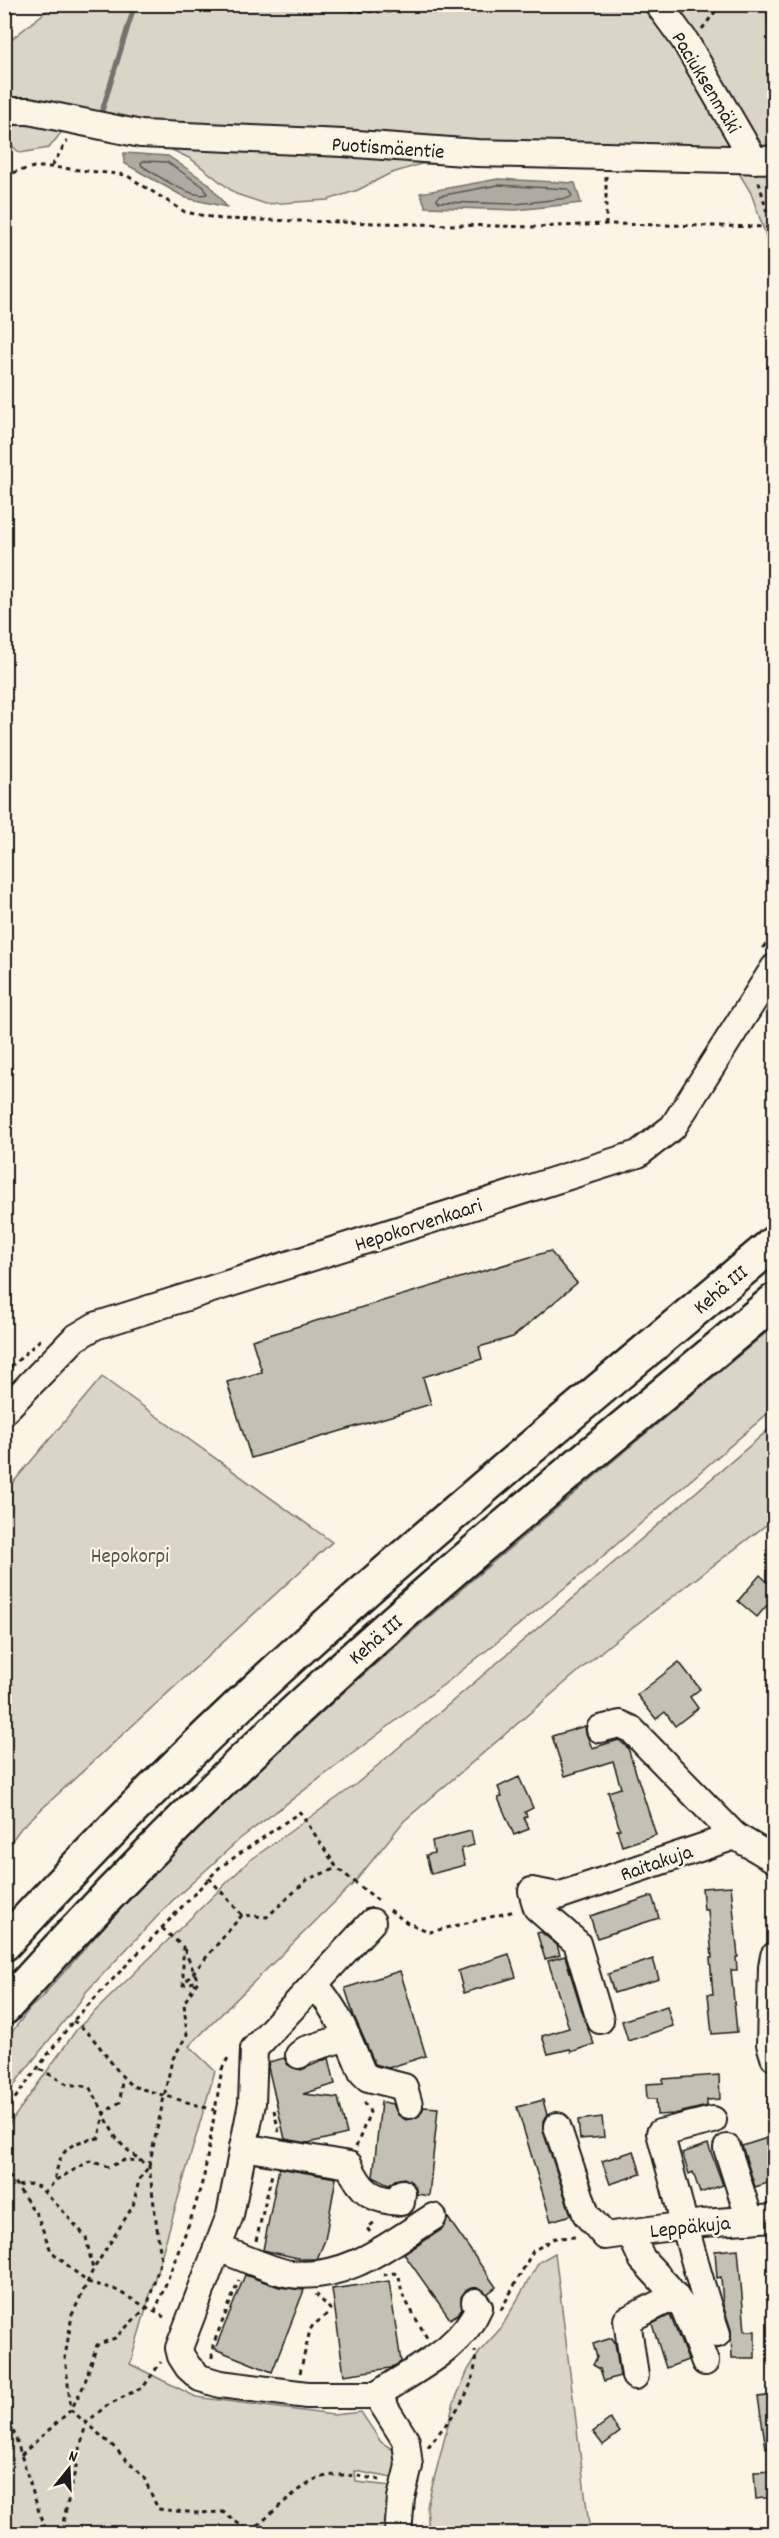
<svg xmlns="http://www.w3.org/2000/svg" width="779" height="2538" font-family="Dekko,sans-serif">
<rect width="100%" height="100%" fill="#fcf5e5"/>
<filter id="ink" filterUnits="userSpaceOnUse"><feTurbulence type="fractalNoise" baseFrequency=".0167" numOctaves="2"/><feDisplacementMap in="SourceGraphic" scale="12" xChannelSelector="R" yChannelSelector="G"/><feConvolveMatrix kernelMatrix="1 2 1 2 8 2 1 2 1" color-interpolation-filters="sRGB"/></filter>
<g filter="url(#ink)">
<!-- green -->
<g fill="#dbd5c8" stroke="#7c7872" stroke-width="1.5">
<path d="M54,5H766L774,90V149L773,151L152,130L5,106L4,60L7,43Z"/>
<path d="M4,121H27L64,129L49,148L20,153L10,144H5Z"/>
<path d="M195,146L764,168C770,178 769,190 774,200V259L751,193L739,173L462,163L421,164L389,174L358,190L328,200L266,204L236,194L191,159L168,148Z"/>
<path d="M774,1326V1408L587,1570L451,1679L241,1838L171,1902L86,1992L81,2000L19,2078L5,2099V2041L30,2008L46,1994H44C71,1965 97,1934 124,1905C324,1694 553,1513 774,1326Z"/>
<path d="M102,1377L332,1542L21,1828L5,1850V1492Z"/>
<path d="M774,1425V1519L608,1646L404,1821L354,1883L189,2046L215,2071L130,2364L196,2397L333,2415L361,2412L381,2442L395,2451L398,2479L355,2471L356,2482L391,2486L390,2533L5,2534V2130L77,2029L249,1861L355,1785Z"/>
<path d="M555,2253L590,2533H429L427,2506L454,2402L468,2370L481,2350L501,2328L539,2262Z"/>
</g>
<!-- water -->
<g fill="#b0aba1" stroke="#75726c" stroke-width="1.5">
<path d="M124,153L168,156L208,183L227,207L186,198L124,163Z"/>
<path d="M498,179L575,183L581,203L516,210L426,207L420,193Z"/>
</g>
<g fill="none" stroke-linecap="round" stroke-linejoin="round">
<!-- shore -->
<g stroke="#575551" stroke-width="1.5">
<path d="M144,161L167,162L204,187L207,194C190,199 157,175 142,166L141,163Z"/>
<path d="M498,185L568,189L572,196L569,198L516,204L439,202L437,200L439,196Z"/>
</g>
<!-- stream -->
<path stroke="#75726c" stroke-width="5" d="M102,111L135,4"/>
</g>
<!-- building -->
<g fill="#c4c0b3" stroke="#1c1c1c" stroke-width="1.5">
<path d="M550,1251L577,1283L513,1337L479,1347L482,1359L423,1377L431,1404L251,1458L227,1382L262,1372L252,1340Z"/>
<path d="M760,1575L774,1588V1597L757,1617L738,1601Z"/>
<path d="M679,1662L700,1689L690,1697L698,1708L675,1726L665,1712L656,1719L637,1695Z"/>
<path d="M585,1726L586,1733L592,1748L619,1740L628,1748L656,1835L622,1846L617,1830L620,1829L608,1792L621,1788L613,1761L565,1776L552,1736Z"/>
<path d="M519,1777L533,1808L525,1812L527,1816L524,1818L529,1829L514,1835L498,1798L502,1797L498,1787Z"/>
<path d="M471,1831L474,1845L461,1849L465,1865L431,1874L426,1855L434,1853L432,1841Z"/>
<path d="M731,1886L738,1957H736L737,1970H731L737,2032L712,2034L708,1994H713L710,1958H712L708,1910H704L702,1888Z"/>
<path d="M652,1896L659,1918L597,1938L590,1916Z"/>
<path d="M541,1932L557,1945L560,1955L545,1959L537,1933Z"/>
<path d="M509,1954L516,1977L464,1993L458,1971Z"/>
<path d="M565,1956L586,2024L594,2044L571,2052L570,2049L548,2054L542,2036L569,2028L548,1961Z"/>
<path d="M653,1959L659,1979L614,1993L608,1974Z"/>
<path d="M400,1971L426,2056L388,2068L375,2064L354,2016L345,1988Z"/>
<path d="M667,2006L673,2026L628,2041L622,2021Z"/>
<path d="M284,2058L288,2065L301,2070L329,2058L335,2084L303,2094L338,2098L347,2134L308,2143L285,2139L268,2067L269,2062Z"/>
<path d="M719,2075L720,2099L707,2100V2106L674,2114L657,2115L656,2099H647L646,2084L663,2083V2079Z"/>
<path d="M543,2100L547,2115L543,2122V2131L571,2215L551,2221L517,2107Z"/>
<path d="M381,2102L393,2104L398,2115L406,2120L419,2116L424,2107L438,2108L429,2196L417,2194L415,2186L404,2178L395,2180L389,2185L373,2177Z"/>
<path d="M602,2117L604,2137L580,2139L578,2120Z"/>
<path d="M767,2138L774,2159V2181L755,2187L742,2146Z"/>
<path d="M708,2144L723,2185L700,2193L693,2172L689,2174L682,2153Z"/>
<path d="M634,2151L641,2174L610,2184L602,2161Z"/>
<path d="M279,2168L336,2178L325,2240L317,2259H302L263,2250Z"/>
<path d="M448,2218L496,2287L487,2294L480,2288L466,2290L461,2297L462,2308L458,2314L450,2319L404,2254L441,2230Z"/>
<path d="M738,2249L745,2331H755V2358H732L731,2330L723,2305L721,2277L717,2278L715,2251Z"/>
<path d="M245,2275L279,2287L304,2290L272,2372L215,2349Z"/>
<path d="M389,2281L401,2362L391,2368L344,2375L332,2289Z"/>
<path d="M670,2315L688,2360L666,2368L652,2324Z"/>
<path d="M612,2338L615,2343L620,2376L604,2381L600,2369L593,2365L597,2357L593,2344Z"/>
<path d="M774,2395V2447L766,2448L758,2397Z"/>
<path d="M610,2419L620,2432L603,2445L593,2432Z"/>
<path d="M774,2471V2497L756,2499L754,2472Z"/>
</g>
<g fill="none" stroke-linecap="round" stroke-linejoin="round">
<defs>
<g id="minor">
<path d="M658,4L685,41L754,160"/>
<path d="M4,111H29L141,134L343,143L477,153L774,160"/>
<path d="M4,1411L75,1338L95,1326L638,1154L673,1127L774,968"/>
<path d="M600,1729L620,1724L631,1729L735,1836"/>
<path d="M372,1922L254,2049L252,2103L230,2215L179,2348L181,2356L188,2367L200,2378L220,2384L307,2395H377L406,2441L409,2466L401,2498L398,2534"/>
<path d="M774,1956L772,1967L770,2044L774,2057"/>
<path d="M314,1984C338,2010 349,2041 362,2072L368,2078L404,2087L409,2105"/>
<path d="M600,2020L577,1943L537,1908L532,1891L558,1896L735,1836L774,1859"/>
<path d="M299,2055L305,2050L347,2037"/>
<path d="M713,2120L660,2133C679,2200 694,2268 717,2334"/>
<path d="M557,2126L586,2214L605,2236L702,2223L774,2218"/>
<path d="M243,2147L349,2165C361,2192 372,2200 401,2202L402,2193"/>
<path d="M727,2148L750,2220"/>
<path d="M630,2233L642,2259L667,2286L685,2310L705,2362"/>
<path d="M217,2248C236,2254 273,2272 291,2274C346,2281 390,2244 433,2217"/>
<path d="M635,2376L627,2320L675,2296"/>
<path d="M377,2395C414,2369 460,2351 479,2307L475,2302"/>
</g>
<g id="highway">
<path d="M4,1944C95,1845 190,1749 289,1659C447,1515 612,1380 774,1243"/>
<path d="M4,2008C106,1894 213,1786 326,1683C470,1550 625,1428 774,1301"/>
</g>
</defs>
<!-- minor casing -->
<use href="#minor" stroke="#1c1c1c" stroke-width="30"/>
<!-- highway casing -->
<use href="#highway" stroke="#1c1c1c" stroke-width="38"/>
<!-- path -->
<g stroke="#1c1c1c" stroke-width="3" stroke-dasharray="4.5 4.5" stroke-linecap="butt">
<path d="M324,4L352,11L399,12L421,4"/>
<path d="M702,29L721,4"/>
<path d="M52,166L67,141"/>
<path d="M4,175L34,167H51L126,175L185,212L221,219L536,227L606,224"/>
<path d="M606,176V224L771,227"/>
<path d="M759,182L774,239"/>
<path d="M763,948L774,930"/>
<path d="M4,1373L41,1339"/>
<path d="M209,1878L242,1915L267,1917L308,1879L337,1868"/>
<path d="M390,1910L406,1922L430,1932L515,1911"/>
<path d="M242,1915L183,1985L198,1981L184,2003L187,2035L172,2060L149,2166L139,2180L133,2206L93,2270L72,2315L65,2357L71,2410L115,2448L144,2478L158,2509L196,2513L223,2512L251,2533"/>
<path d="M162,1928L183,1947V1983"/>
<path d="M184,1949L198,1981"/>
<path d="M73,2021C96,2034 111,2068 132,2086L214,2110"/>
<path d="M274,2110L279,2133"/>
<path d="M4,2113L73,2021L219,1868L300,1812L337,1868L380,1902"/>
<path d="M356,2147L370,2112L362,2098"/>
<path d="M4,2168L37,2215L51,2251L87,2282L114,2289L164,2317"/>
<path d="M56,2180L90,2161L108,2167L125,2160L141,2161"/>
<path d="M18,2186L30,2184L39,2187L59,2207L86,2237L93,2270"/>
<path d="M43,2192C67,2183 42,2143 99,2138L104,2113L120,2102L122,2079"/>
<path d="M370,2232L367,2228L375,2222L373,2220"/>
<path d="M256,2241L272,2174"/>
<path d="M383,2275L394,2273L399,2276L402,2294L427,2338"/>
<path d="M501,2310L533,2251L555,2238L576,2237"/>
<path d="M155,2312L193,2213L204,2176L222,2069L229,2056"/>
<path d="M212,2358L213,2345L239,2280"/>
<path d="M300,2373L310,2330C314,2321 326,2319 330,2309L316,2294"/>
<path d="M4,2415L12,2426L46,2534"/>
<path d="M428,2447C450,2418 479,2390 475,2351"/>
<path d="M21,2455L71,2410L84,2385L97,2345L115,2338L147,2307L161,2259L149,2166C136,2157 122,2148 114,2134C105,2118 100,2102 89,2087L67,2084L38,2068"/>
<path d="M251,2532C270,2515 299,2485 323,2477C341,2472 366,2477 384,2481"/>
<path d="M52,2534L62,2527L86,2423L106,2406L144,2386L161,2362"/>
</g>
<!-- minor -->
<use href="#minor" stroke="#fcf5e5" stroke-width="26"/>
<!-- highway -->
<use href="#highway" stroke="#fcf5e5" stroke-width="33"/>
</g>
</g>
<g text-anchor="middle" stroke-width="4.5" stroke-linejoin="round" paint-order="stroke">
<!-- street labels -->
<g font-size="21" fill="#1c1c1c" stroke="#fcf5e5">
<text transform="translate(707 82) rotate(59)" y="7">Paciuksenmäki</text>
<text transform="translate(388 147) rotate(4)" y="7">Puotismäentie</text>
<text transform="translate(418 1224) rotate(-18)" y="7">Hepokorvenkaari</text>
<text transform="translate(720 1289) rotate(-40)" y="7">Kehä III</text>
<text transform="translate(375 1639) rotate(-41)" y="7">Kehä III</text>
<text transform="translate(656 1862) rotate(-19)" y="7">Raitakuja</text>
<text transform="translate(690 2226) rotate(-6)" y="7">Leppäkuja</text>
</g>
<!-- park labels -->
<g font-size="21" fill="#555450" stroke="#fcf5e5">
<text x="130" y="1562">Hepokorpi</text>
</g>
</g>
<!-- margin -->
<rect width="779" height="2538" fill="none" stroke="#fcf5e5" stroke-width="24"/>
<rect x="12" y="12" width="755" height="2514" fill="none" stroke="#1c1c1c" stroke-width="2" filter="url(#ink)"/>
<!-- north arrow -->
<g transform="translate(69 2469) rotate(18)" stroke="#fcf5e5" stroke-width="4.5" paint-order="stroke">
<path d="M0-4.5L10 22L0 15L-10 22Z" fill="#1c1c1c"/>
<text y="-9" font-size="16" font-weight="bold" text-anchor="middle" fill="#1c1c1c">N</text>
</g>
</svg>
